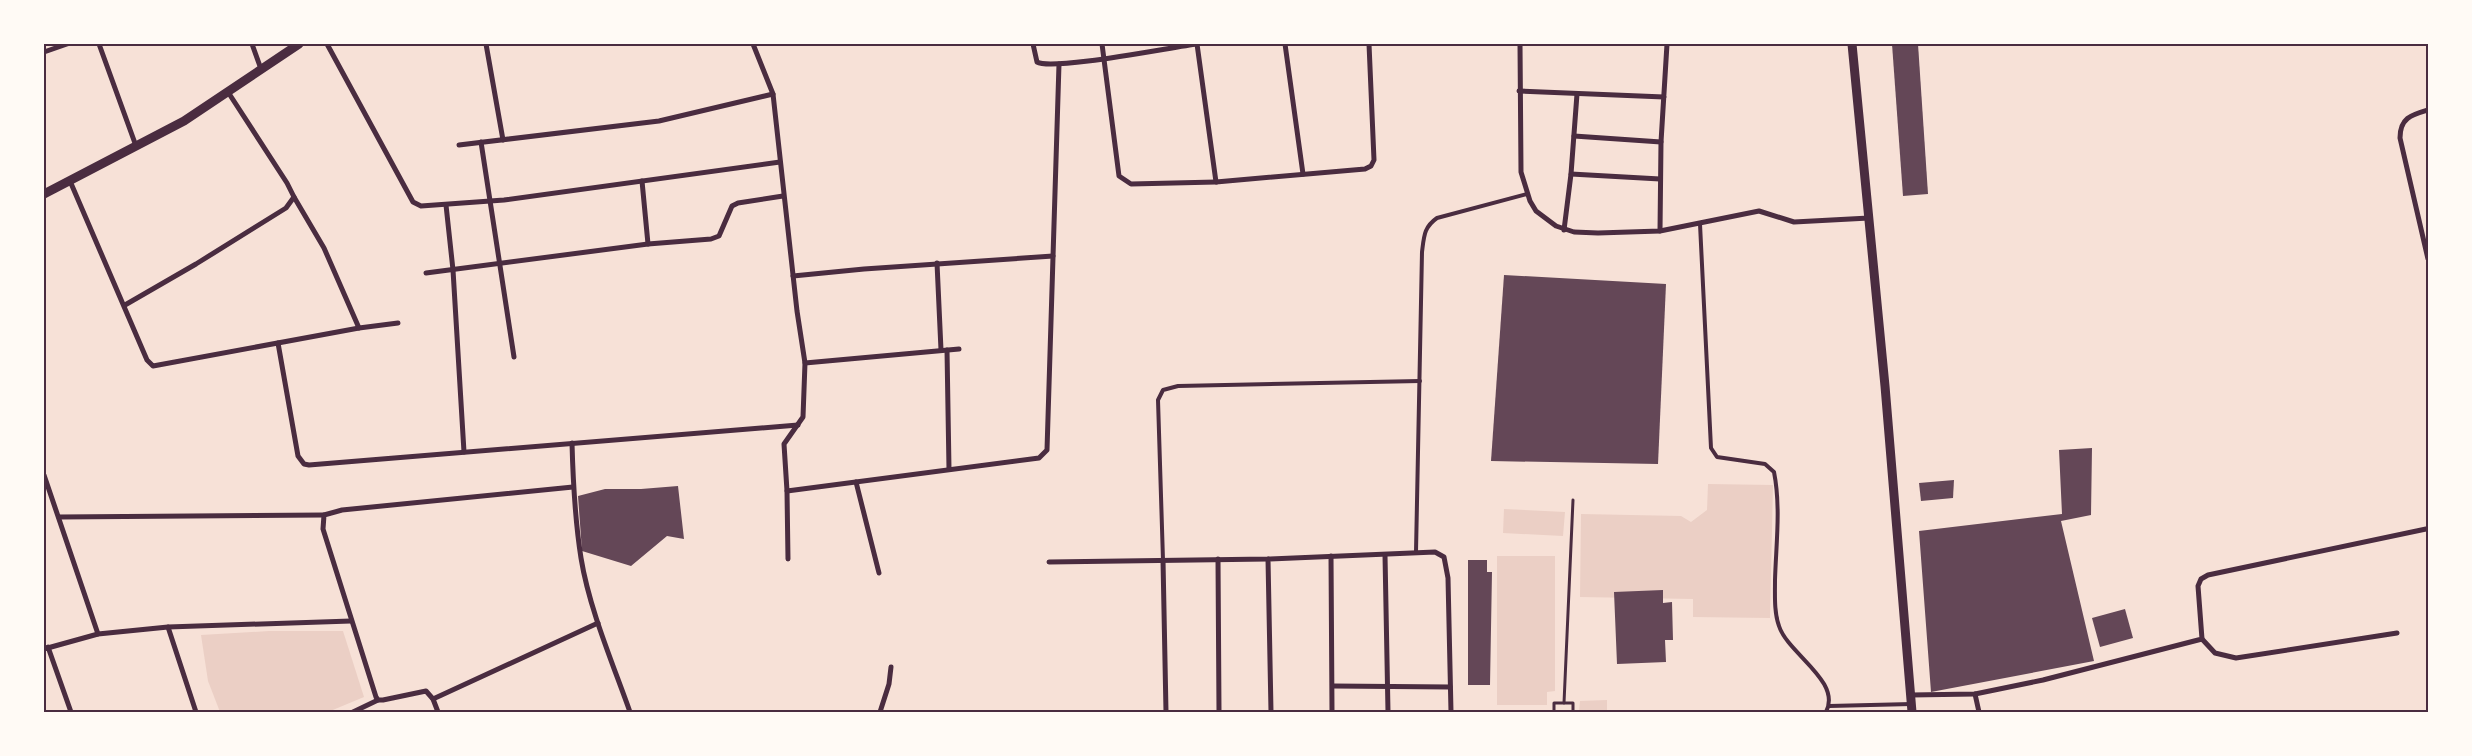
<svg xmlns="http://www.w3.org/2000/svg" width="2472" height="756" font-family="Inter,sans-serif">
<rect width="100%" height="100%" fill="#f7e1d7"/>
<!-- green -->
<g fill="#ebcfc5">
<path d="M1708,484L1773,485L1770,618L1693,617V599L1580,597L1581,514L1681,516L1691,522L1707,510Z"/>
<path d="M1504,509L1565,512L1563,536L1503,533Z"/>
<path d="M1497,556H1555V691L1547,692V705H1497Z"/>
<path d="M269,631H343L364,697L328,712H220L208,681L201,635Z"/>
<path d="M1607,700V712H1579L1580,701Z"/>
</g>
<!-- building -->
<g fill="#644757">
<path d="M1892,44H1918L1928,194L1903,196Z"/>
<path d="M1504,275L1666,284L1658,464L1491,461Z"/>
<path d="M2092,448L2091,515L2061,521L2094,661L1931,692L1919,531L2062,514L2059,450Z"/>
<path d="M1954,480L1953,498L1921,501L1919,483Z"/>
<path d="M678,486L684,539L667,536L631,566L582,551L578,496L605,489H641Z"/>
<path d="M1468,560H1487V572H1492L1490,685H1468Z"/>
<path d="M1663,590V603L1672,602L1673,640H1665L1666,662L1617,664L1614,592Z"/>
<path d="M2125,609L2133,638L2100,647L2092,618Z"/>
</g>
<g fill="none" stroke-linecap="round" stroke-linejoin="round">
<!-- path -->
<g stroke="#4a2c40" stroke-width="3">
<path d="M1564,703L1573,500"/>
<path d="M1554,712V703H1573V712"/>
</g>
<!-- service -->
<g stroke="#4a2c40" stroke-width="4">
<path d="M1700,224L1711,448L1717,457L1765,464L1774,472C1781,507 1776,545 1775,580C1775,596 1774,612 1779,626C1788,654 1842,681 1826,712"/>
<path d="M1416,552L1422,252C1424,236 1424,227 1437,218L1527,194"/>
<path d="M1163,560L1158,400L1163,390L1178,386L1420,381"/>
<path d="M1829,706L1912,704"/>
</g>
<!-- minor -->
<g stroke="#4a2c40" stroke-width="5">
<path d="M99,44L136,146"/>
<path d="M252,44L261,69"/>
<path d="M327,44L413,202L421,206L504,200L780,162"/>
<path d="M486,44L503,140"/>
<path d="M753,44L773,94L797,311L805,363L803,417L784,444L787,491L788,559"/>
<path d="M1033,44L1037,62C1052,71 1172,47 1197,44"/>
<path d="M1102,44L1119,176L1131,184L1216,182"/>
<path d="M1197,44L1216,182L1365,169L1371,166L1374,160L1369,44"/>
<path d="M1285,44L1303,174"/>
<path d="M1520,44L1521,172L1530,201L1536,211L1556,226L1574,232L1598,233L1660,231L1759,211L1794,222L1869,218"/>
<path d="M44,52L67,44"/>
<path d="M1519,91L1664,97"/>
<path d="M2428,110C2411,115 2400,118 2400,138L2428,259"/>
<path d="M1574,136L1661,142"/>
<path d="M481,142L514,357"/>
<path d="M459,145L659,121L773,94"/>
<path d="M1571,174L1660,179"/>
<path d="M70,181L147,360L153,366L359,328L398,323"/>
<path d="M642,181L648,244"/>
<path d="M294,197L324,248L359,328"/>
<path d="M446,205L453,270L464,452"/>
<path d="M1564,230L1571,174L1577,94"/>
<path d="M1660,231L1661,142L1667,44"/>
<path d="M937,263L941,350"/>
<path d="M426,273L648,244L711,239L719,236L732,206L738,203L783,196"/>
<path d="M793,276L864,269L1053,256"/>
<path d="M125,305L196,264L286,208L294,197L287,183L228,92"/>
<path d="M278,343L298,456L304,464L309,465L798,425"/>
<path d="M947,350L949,469"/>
<path d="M805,363L959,349"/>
<path d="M572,443C573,481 575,520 581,558C589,608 613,664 630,712"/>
<path d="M44,475L98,634"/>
<path d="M856,482L879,573"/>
<path d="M787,491L1039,458L1047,450L1059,64"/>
<path d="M59,517L324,515"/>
<path d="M1385,555L1388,712"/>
<path d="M1331,556L1332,712"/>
<path d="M1218,559L1219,712"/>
<path d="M1268,559L1271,712"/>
<path d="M1163,560L1166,712"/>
<path d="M1049,562L1268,559L1435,552L1444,557L1448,578L1451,712"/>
<path d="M168,627L196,712"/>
<path d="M2202,639L2215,653L2236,658L2397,633"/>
<path d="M48,647L71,712"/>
<path d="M44,649L98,634L168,627L351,621"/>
<path d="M1333,686L1450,687"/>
<path d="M1975,694L1979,712"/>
<path d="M1911,695L1975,694L2043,680L2202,639L2198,586L2201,579L2208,575L2426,529"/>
<path d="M433,699L598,623"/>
<path d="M353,712L378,700"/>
<path d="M438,712L433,699L426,691L383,700H378L376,697L323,529L324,515L342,510L573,487"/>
<path d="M880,712L889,684L891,667"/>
</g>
<!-- tertiary -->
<g stroke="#4a2c40" stroke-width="9">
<path d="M1852,44L1885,386L1912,712"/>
<path d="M44,194L184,121L299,44"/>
</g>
</g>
<!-- border -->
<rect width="2472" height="756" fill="none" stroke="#fffaf5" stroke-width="90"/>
<rect x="45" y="45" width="2382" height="666" fill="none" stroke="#4a2c40" stroke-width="2"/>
</svg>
